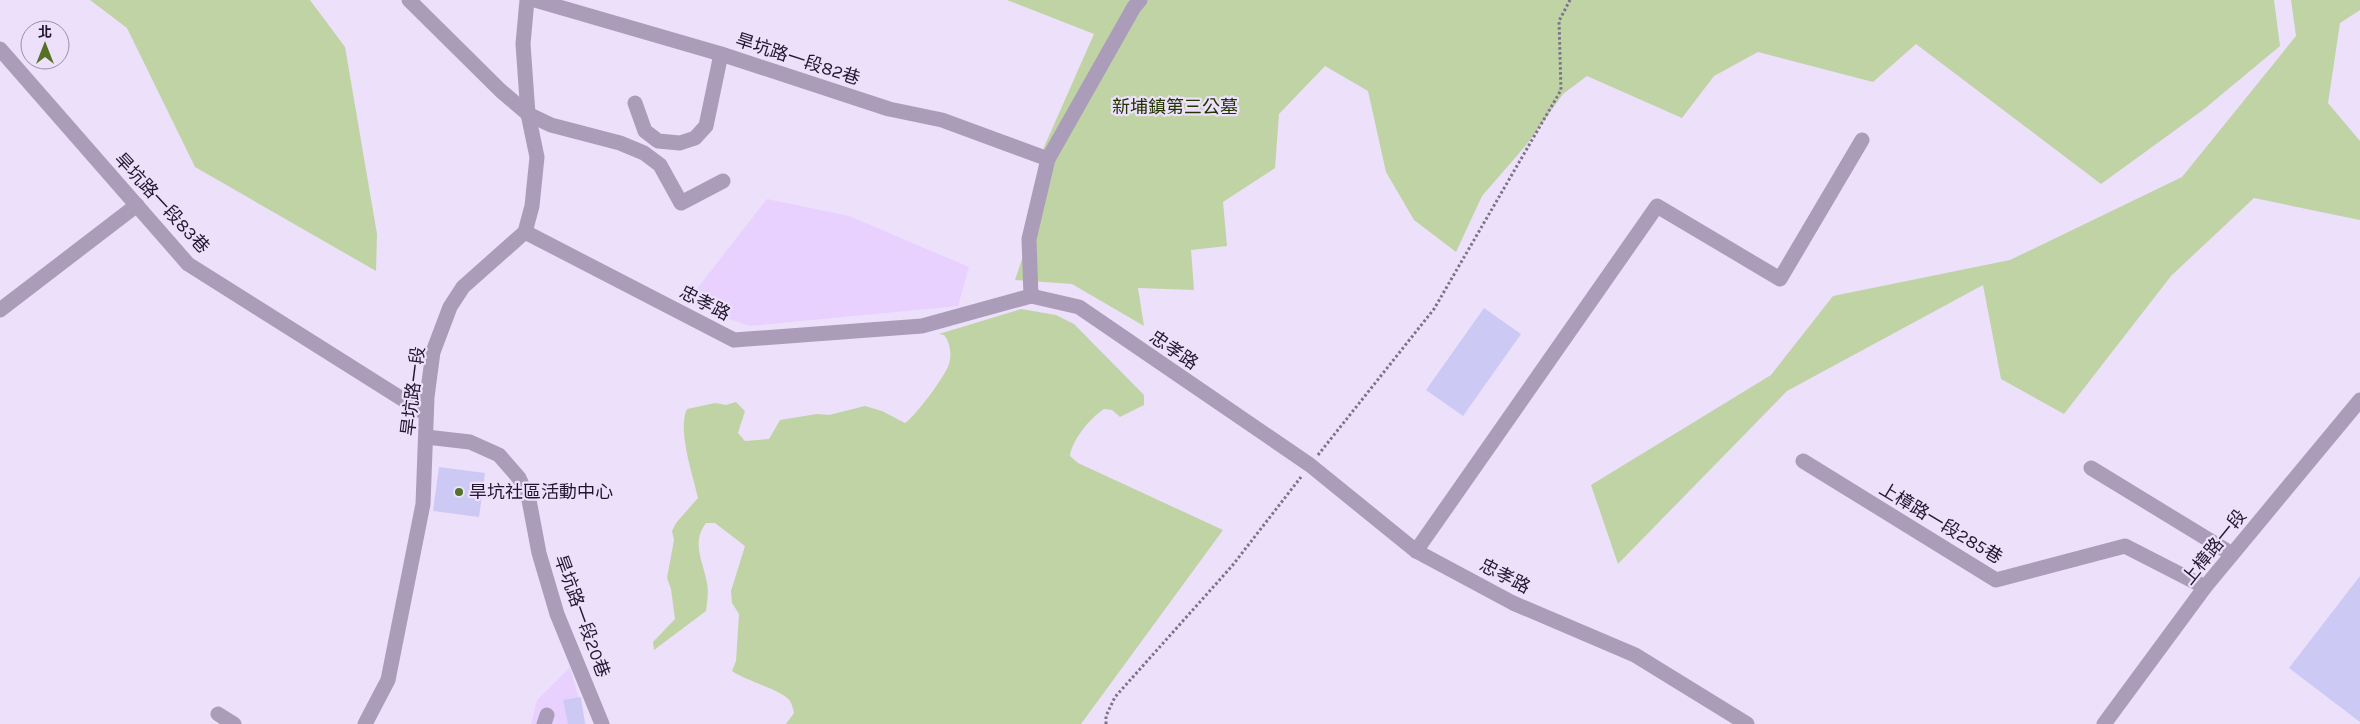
<svg xmlns="http://www.w3.org/2000/svg" width="2360" height="724" font-family="Karla,'Noto Sans TC',sans-serif">
<rect width="100%" height="100%" fill="#ede0fb"/>
<!-- built -->
<g fill="#e8d1ff">
<path d="M767,199L849,216L969,267L958,306L750,326L723,317L689,299Z"/>
<path d="M570,667L586,724H531L537,700Z"/>
</g>
<!-- green -->
<g fill="#bfd3a5">
<path d="M90,0H310L345,47L377,234L376,271L195,167L127,28Z"/>
<path d="M1007,0H2274L2280,46L2203,110L2101,184L1916,44L1873,82L1758,52L1714,76L1682,118L1587,76L1563,94L1527,144L1482,196L1456,252L1414,220L1386,172L1368,91L1325,66L1279,114L1275,168L1223,202L1227,246L1191,250L1194,290L1138,288L1144,326L1072,284L1015,280L1025,250L1041,154L1094,34Z"/>
<path d="M2291,0H2360V10L2340,23L2328,103L2360,141V220L2254,198L2171,276L2064,414L2001,379L1983,285L1787,391L1618,564L1591,485L1771,375L1833,296L2010,260L2182,177L2296,36Z"/>
<path d="M1021,309L1056,315L1074,324L1144,395V405L1120,417L1112,410L1104,409C1090,418 1072,440 1070,456L1078,463L1223,530L1081,724H786L794,713C793,709 792,704 790,701C782,690 746,681 732,671L736,661L739,614L732,603L731,591L745,546L715,523H706C691,543 703,561 707,583C709,592 707,602 706,611L654,650L653,642L675,619L671,589L667,578L674,540L672,531L676,523L698,498C693,475 677,430 687,409L715,403L726,405L736,402L745,411L738,433L745,441L769,439L780,420L817,414L829,415L865,406L882,411L905,423C915,417 946,375 949,364C952,354 950,342 944,335L939,334Z"/>
</g>
<!-- building -->
<g fill="#cccaf5">
<path d="M1484,308L1521,334L1463,416L1426,390Z"/>
<path d="M439,467L485,473L479,517L433,511Z"/>
<path d="M2360,576V722L2289,668Z"/>
<path d="M581,697L585,724H568L563,700Z"/>
</g>
<g fill="none" stroke-linecap="round" stroke-linejoin="round">
<!-- path -->
<g stroke="#7e718b" stroke-width="3" stroke-dasharray="2.5 2.5" stroke-linecap="butt">
<path d="M1318,455L1434,309L1561,90L1559,21L1570,0"/>
<path d="M1106,724V716L1115,697L1232,566L1301,477"/>
</g>
<!-- minor -->
<g stroke="#ab9dba" stroke-width="15">
<path d="M409,0L501,91L528,114L551,125L620,143L644,153L660,165L681,203L723,181"/>
<path d="M535,0L721,54L889,109L942,120L1048,159"/>
<path d="M0,49L188,264L426,414"/>
<path d="M635,103L645,131L658,141L680,143L695,138L706,126L721,54"/>
<path d="M525,232L734,340L922,326L1031,296L1079,307L1310,465L1416,551L1513,603L1635,655L1747,724"/>
<path d="M1031,296L1029,239L1048,159L1134,7L1140,0"/>
<path d="M0,310L137,205"/>
<path d="M426,437L470,442L499,455L519,478L529,500L539,553L557,614L602,724"/>
<path d="M1803,461L1996,580L2125,546L2205,587"/>
<path d="M2091,468L2232,554"/>
<path d="M1416,551L1657,206L1780,279L1862,140"/>
<path d="M218,714L234,724"/>
<path d="M365,724L388,680L423,504L427,397L433,352L450,307L463,287L525,232L532,206L537,157L528,114L523,44L527,0"/>
<path d="M544,724L547,715"/>
<path d="M2104,724L2205,587L2360,400"/>
</g>
</g>
<!-- markers -->
<circle fill="#557125" stroke="#ede0fb" stroke-width="2" cx="459" cy="492" r="5"/>
<g text-anchor="middle" stroke-width="4.5" stroke-linejoin="round" paint-order="stroke">
<!-- street labels -->
<g font-size="18" fill="#23162f" stroke="#ede0fb">
<text transform="translate(798 59) rotate(18)" y="6">旱坑路一段82巷</text>
<text transform="translate(162 203) rotate(47)" y="6">旱坑路一段83巷</text>
<text transform="translate(705 303) rotate(27)" y="6">忠孝路</text>
<text transform="translate(1174 350) rotate(34)" y="6">忠孝路</text>
<text transform="translate(413 391) rotate(-83)" y="6">旱坑路一段</text>
<text transform="translate(1941 523) rotate(31)" y="6">上樟路一段285巷</text>
<text transform="translate(2214 547) rotate(-51)" y="6">上樟路一段</text>
<text transform="translate(1505 576) rotate(27)" y="6">忠孝路</text>
<text transform="translate(582 616) rotate(70)" y="6">旱坑路一段20巷</text>
</g>
<!-- park labels -->
<g font-size="18" fill="#230" stroke="#ede0fb">
<text x="1175" y="113">新埔鎮第三公墓</text>
</g>
<!-- poi labels -->
<g font-size="18" fill="#23162f" stroke="#ede0fb" text-anchor="start">
<text x="469" y="498">旱坑社區活動中心</text>
</g>
</g>
<!-- north arrow -->
<g transform="translate(45 45)"><circle r="24" fill="#ede0fb" stroke="#9c8fa9"/>
<path d="M0-4L9 19L0 12L-9 19Z" fill="#557125"/>
<text y="-8" font-size="14" font-weight="bold" text-anchor="middle" fill="#23162f">北</text>
</g>
</svg>
